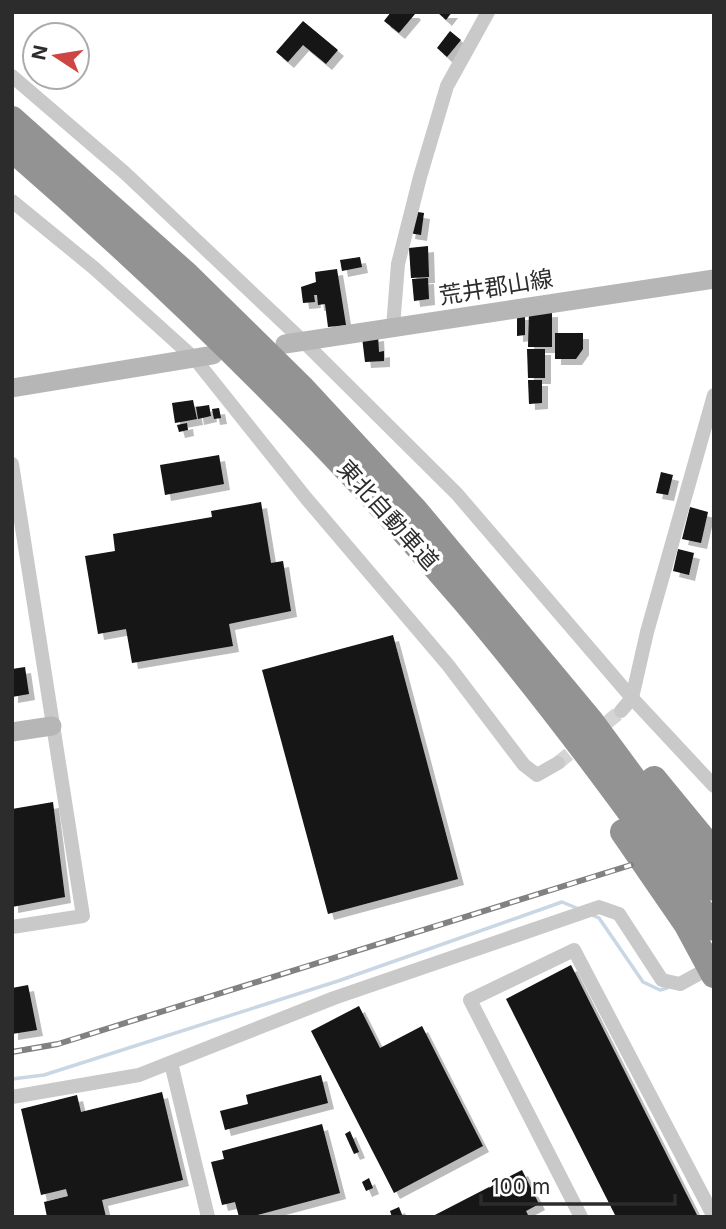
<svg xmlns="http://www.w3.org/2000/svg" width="726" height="1229" font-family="Inter,'Noto Sans JP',sans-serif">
<defs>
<filter id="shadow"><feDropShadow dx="6" dy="6" stdDeviation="0" flood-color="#0004"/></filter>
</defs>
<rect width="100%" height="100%" fill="#fff"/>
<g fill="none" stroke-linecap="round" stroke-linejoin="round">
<!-- stream -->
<g stroke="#c9d7e5" stroke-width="3.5">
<path d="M592,915L599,918L643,982L660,990L667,988"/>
<path d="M12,1079L44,1075L338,981L562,902L579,909"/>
</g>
</g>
<!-- building -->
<g fill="#131313" filter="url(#shadow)">
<path d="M391,12H413L415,14L399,33L384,21Z"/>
<path d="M437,12H452L446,20Z"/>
<path d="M303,21L338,50L326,64L303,45L288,62L276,52Z"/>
<path d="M450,31L461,40L447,57L437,48Z"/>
<path d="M412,211L424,213L421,235L409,233Z"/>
<path d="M428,246L429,277L411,278L409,248Z"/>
<path d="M360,257L362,267L342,271L340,260Z"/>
<path d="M337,269L346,325L328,327L325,304L318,305L317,295H314L315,302L303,303L301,287L316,282L315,272Z"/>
<path d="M428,278L429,299L414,301L412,279Z"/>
<path d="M552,311V347H528L529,312Z"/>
<path d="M517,314H525V335L517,336Z"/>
<path d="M555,333H583V349L576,359H555Z"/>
<path d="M378,335L379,352L384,351V361L365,362L362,337Z"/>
<path d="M527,349H545V378H528Z"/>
<path d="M528,380H542V403L529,404Z"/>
<path d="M193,400L197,419L175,423L172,403Z"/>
<path d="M209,405L211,416L198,419L196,407Z"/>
<path d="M219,408L221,418L214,419L212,409Z"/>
<path d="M187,423L188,430L179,432L177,425Z"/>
<path d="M219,455L224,484L165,495L160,465Z"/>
<path d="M661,472L673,475L668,495L656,493Z"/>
<path d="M261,502L271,563L283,561L291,611L229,624L233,646L132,663L126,629L98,634L85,556L115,551L113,534L212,517L211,511Z"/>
<path d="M690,507L708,512L701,543L682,539Z"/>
<path d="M678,549L694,553L689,575L673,571Z"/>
<path d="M393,635L458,879L328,914L262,670Z"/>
<path d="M25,667L29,694L12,697V669Z"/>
<path d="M53,802L65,897L12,907V809Z"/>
<path d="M571,965L698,1217H616L506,999Z"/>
<path d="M28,985L37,1030L12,1034V988Z"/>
<path d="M359,1006L380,1048L422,1026L483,1146L394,1193L311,1031Z"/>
<path d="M321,1075L328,1103L225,1130L220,1111L248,1104L246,1095Z"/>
<path d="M162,1092L183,1180L102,1200L106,1217H47L44,1202L68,1196L66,1189L41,1195L21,1109L77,1095L81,1112Z"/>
<path d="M322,1124L340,1193L250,1217H239L235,1202L222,1205L211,1162L224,1159L222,1151Z"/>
<path d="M350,1131L359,1152L354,1154L345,1134Z"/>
<path d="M522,1170L539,1204L526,1211L529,1217H431Z"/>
<path d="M369,1178L373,1188L366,1191L362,1182Z"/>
<path d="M399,1207L403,1217H392L390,1211Z"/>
</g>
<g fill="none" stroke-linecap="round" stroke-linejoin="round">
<!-- street-tunnel -->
<path stroke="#d5d5d5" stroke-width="14" stroke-dasharray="14 7" stroke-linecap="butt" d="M558,763L621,711"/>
<!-- street -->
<g stroke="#c9c9c9" stroke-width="14">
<path d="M12,76L125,173L304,342L457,494L632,698L714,786"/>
<path d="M12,201L94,268L195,359L306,498L448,665L524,765L537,775L558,763"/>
<path d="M393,327L398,264L420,177L447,86L488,12"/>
<path d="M12,464L83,916L12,927"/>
<path d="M621,711L632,698L647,632L714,395"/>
<path d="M171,1063L208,1217"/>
<path d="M12,1097L139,1075L334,998L599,907L619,914L662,980L680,984L700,973"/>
<path d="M581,1217L470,1000L574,950L714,1217"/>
</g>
<!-- secondary -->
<g stroke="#b6b6b6" stroke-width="19">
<path d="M285,344L714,279"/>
<path d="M12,388L213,355"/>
<path d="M12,732L52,726"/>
</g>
<!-- highway -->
<g stroke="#939393" stroke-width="26">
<path d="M12,119L187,275L303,389L415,510L590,720L714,888"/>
<path d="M12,149C174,290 325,437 464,600C553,705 634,816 714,928"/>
<path d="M654,779L714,852"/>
<path d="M623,832L687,925L714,975"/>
</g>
<defs>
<path id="rail" d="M12,1052L58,1044L631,865"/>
</defs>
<!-- rail casing -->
<use href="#rail" stroke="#818181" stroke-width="6"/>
<!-- rail -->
<use href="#rail" stroke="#fff" stroke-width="3.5" stroke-dasharray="10" stroke-linecap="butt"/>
</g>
<g text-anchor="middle" stroke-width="7" stroke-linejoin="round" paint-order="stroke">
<!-- street labels -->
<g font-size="23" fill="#2c2c2c" stroke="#fff">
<text transform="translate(496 287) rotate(-9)" y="8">荒井郡山線</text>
<text transform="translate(388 515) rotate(48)" y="8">東北自動車道</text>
</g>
</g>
<!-- border -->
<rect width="726" height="1229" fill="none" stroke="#2c2c2c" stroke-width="28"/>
<!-- north arrow -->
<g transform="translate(56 56) rotate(282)"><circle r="33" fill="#ffffff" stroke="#ababab" stroke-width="2"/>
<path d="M0-5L12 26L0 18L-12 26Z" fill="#ce4643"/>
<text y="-10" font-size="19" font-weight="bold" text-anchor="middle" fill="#2c2c2c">N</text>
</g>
<!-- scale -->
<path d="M481 1194v10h194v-10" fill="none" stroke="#2c2c2c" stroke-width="3.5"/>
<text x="491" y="1194" font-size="21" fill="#2c2c2c" stroke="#ffffff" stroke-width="5" paint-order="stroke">100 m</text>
</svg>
